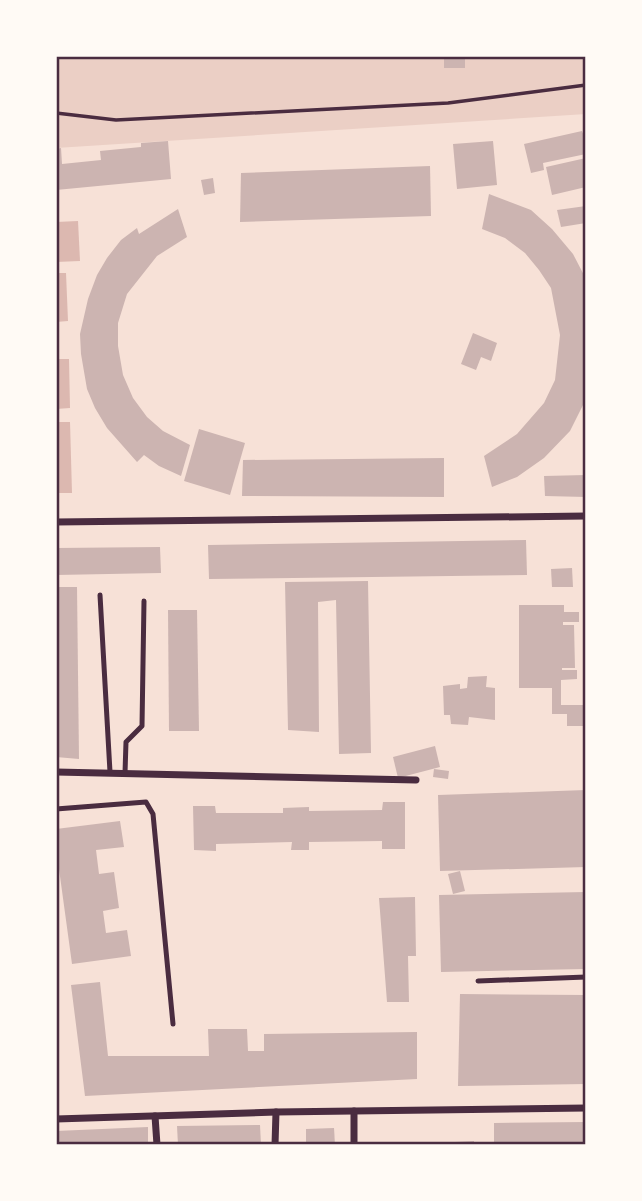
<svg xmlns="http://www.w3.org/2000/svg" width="642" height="1201" font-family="Roboto,sans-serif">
<rect width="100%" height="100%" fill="#f7e1d7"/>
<!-- green -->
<path fill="#ebcfc5" d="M56,56H586V114L56,148Z"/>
<!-- water -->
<g fill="#dcb8b0">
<path d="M78,221L80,261L56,262V222Z"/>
<path d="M56,273H66L68,321L56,322Z"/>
<path d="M56,324L58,359H69L70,408L56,409Z"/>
<path d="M56,422H70L72,493H56Z"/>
</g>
<!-- building -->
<g fill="#ccb4b1">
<rect x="444" y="56" width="21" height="12"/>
<path d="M582,131L586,141V154L543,163L544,170L531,173L524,144Z"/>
<path d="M168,141L171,179L56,190V149L61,148L62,164L101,160L100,151L141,147V143Z"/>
<path d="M493,141L497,185L457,189L453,144Z"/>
<path d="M586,158V187L552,195L546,167Z"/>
<path d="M430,166L431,216L240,222L241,173Z"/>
<path d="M213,178L215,193L204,195L201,180Z"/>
<path d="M489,194L531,210L552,229L573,254L586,279V396L584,403L570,431L544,458L517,477L492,487L484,456L517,434L544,403L555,380L560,335L551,288L539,270L525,253L505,238L482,229Z"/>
<path d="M586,206V223L561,227L557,210Z"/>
<path d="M178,209L187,237L157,256L127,294L118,323V346L123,375L133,398L147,417L163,431L190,445L181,476L159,466L144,455L137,462L107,428L95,408L87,389L81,354L80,334L88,299L97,275L107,258L121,240L137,228L139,234Z"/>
<path d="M473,333L497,343L491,361L481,357L476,370L461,364Z"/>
<path d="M199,429L245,443L230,495L184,481Z"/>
<path d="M444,458V497L242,496L243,460Z"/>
<path d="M586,475V497L545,496L544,476Z"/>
<path d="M526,540L527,575L209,579L208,545Z"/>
<path d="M160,547L161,573L56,575V548Z"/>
<path d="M572,568L573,587H552L551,569Z"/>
<path d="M368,581L371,753L339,754L336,600L318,602L319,732L288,730L285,582Z"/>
<path d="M56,587H77L79,759L56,757Z"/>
<path d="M519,605H564V612H579V622H563V625H574L575,668H562V670H577V679L561,680V705H586V726H567V714H552V688H519Z"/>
<path d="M168,610H197L199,731H169Z"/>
<path d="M487,676L486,687L495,688V720L469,717L468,725L451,724L450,715H444L443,686L460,684V689L467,688L468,677Z"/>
<path d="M435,746L440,767L398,778L393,757Z"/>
<path d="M434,769L449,771L448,779L433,777Z"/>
<path d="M586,790V867L440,871L438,795Z"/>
<path d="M383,802H405V849H382V841L309,842V850H291L292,842L216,844V851L194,850L193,806H215L216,813H283V808L309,807V811L382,810Z"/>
<path d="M120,821L124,847L96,850L99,874L114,872L119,908L103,911L106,933L127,930L131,956L72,964L56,847V829Z"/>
<path d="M460,871L465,891L453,894L448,874Z"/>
<path d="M586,892V969L441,972L439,895Z"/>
<path d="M415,897L416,956H408L409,1002H387L379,898Z"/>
<path d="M100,982L108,1056H209L208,1029H247L248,1051H264V1034L417,1032V1079L85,1096L71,985Z"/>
<path d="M460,994L586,995V1084L458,1086Z"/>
<path d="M586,1122V1145H494V1123Z"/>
<path d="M260,1125L261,1145H178L177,1126Z"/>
<path d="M148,1127V1145H56V1131Z"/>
<path d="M334,1128L335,1145H306V1129Z"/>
<path d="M474,1141V1145H436V1143Z"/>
</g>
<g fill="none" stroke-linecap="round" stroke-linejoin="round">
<!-- path -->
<path stroke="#4a2c40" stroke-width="3.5" d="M56,113L116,120L448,103L586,85"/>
<!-- service -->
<g stroke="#4a2c40" stroke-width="5">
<path d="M100,595L110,772"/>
<path d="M125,773L126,742L142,726L144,601"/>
<path d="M56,809L146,802L153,814L173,1024"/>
<path d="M478,981L586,977"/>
</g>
<!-- minor -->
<g stroke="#4a2c40" stroke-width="7">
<path d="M56,522L586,516"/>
<path d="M56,772L416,780"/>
<path d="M354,1111V1145"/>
<path d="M155,1116L157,1145"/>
<path d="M56,1119L276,1112L586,1108"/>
<path d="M275,1145L276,1112"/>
</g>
</g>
<!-- border -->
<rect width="642" height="1201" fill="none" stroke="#fffaf5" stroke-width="116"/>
<rect x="58" y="58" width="526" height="1085" fill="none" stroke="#4a2c40" stroke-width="2.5"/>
</svg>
